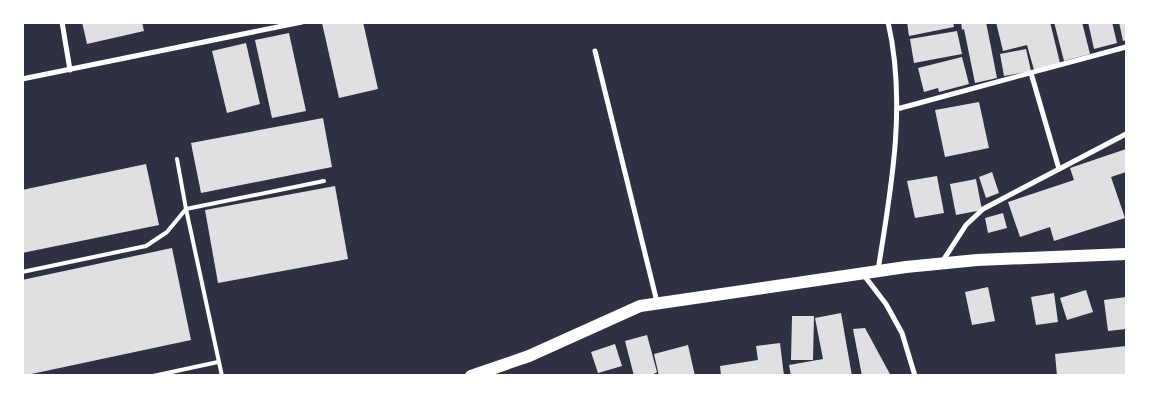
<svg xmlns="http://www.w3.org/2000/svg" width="1149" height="398" font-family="'Work Sans',sans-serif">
<rect width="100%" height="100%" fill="#2d3142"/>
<!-- building -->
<g fill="#e0e0e3">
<path d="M82,22H142L144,31L87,44Z"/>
<path d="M363,22L378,89L339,98L322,23Z"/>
<path d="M907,22H953L954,27L909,36Z"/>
<path d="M961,22H986L997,78L975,83L964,29L962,30Z"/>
<path d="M996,22H1050L1060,63L1034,70L1027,45L1003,51Z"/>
<path d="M1054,22H1082L1090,54L1064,61Z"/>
<path d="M1088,22H1112L1117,43L1094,49Z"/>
<path d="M1119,22H1126V40L1123,41Z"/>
<path d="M957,31L962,54L914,63L910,39Z"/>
<path d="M289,33L306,111L272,118L255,40Z"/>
<path d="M246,43L260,104L227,113L212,51Z"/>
<path d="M1026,49L1031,71L1004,76L1000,54Z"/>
<path d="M962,57L969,84L939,92L938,88L924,92L918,68Z"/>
<path d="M979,102L989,148L945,157L935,110Z"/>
<path d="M323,118L332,167L201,193L191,143Z"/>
<path d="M1126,149V172L1111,177L1125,218L1054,241L1050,227L1020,237L1008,202L1074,180L1070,168Z"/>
<path d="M146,164L159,225L22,253V190Z"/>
<path d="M992,172L999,193L986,198L979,177Z"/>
<path d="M937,176L944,213L915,218L907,181Z"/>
<path d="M976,179L982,210L956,215L950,184Z"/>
<path d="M335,186L348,259L218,283L205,210Z"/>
<path d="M1003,213L1007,228L988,233L985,218Z"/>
<path d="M172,248L191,340L22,376V280Z"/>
<path d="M988,287L995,321L972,325L965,292Z"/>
<path d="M1086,290L1093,312L1067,320L1060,298Z"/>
<path d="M1054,293L1058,322L1036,325L1031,297Z"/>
<path d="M1126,297V329L1108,331L1104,300Z"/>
<path d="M841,313L852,376H791L789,365L823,359L815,318Z"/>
<path d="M792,316H814L813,360H791Z"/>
<path d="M865,328L891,376H862L853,329Z"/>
<path d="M647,335L657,372L650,376H634L625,341Z"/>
<path d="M780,343L784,376H721L720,366L758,360L756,346Z"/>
<path d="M615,344L622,366L598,373L591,352Z"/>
<path d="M688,345L695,376H659L654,354Z"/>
<path d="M1126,346V376H1057L1055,354Z"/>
</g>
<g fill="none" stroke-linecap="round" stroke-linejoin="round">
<!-- service -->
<g stroke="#fff" stroke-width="4">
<path d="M177,159L186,209L324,181"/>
<path d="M22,272L146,246L167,232L186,209L222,376"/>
<path d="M153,376L218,362"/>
</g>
<!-- minor -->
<g stroke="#fff" stroke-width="5">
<path d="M62,22L70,70"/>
<path d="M595,51L657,302"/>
<path d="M1031,73L1059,169"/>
<path d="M22,79L302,22"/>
<path d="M897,109L1126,47"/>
<path d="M942,262L966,225L983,209L1126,134"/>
<path d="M878,270C891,190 907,103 888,22"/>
<path d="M863,274L886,304L902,333L915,376"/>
</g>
<!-- primary -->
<path stroke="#fff" stroke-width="12" d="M471,376L529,356L640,306L906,267L977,260L1126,254"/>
</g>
<!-- border -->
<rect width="1149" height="398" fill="none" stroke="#ffffff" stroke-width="48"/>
</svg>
